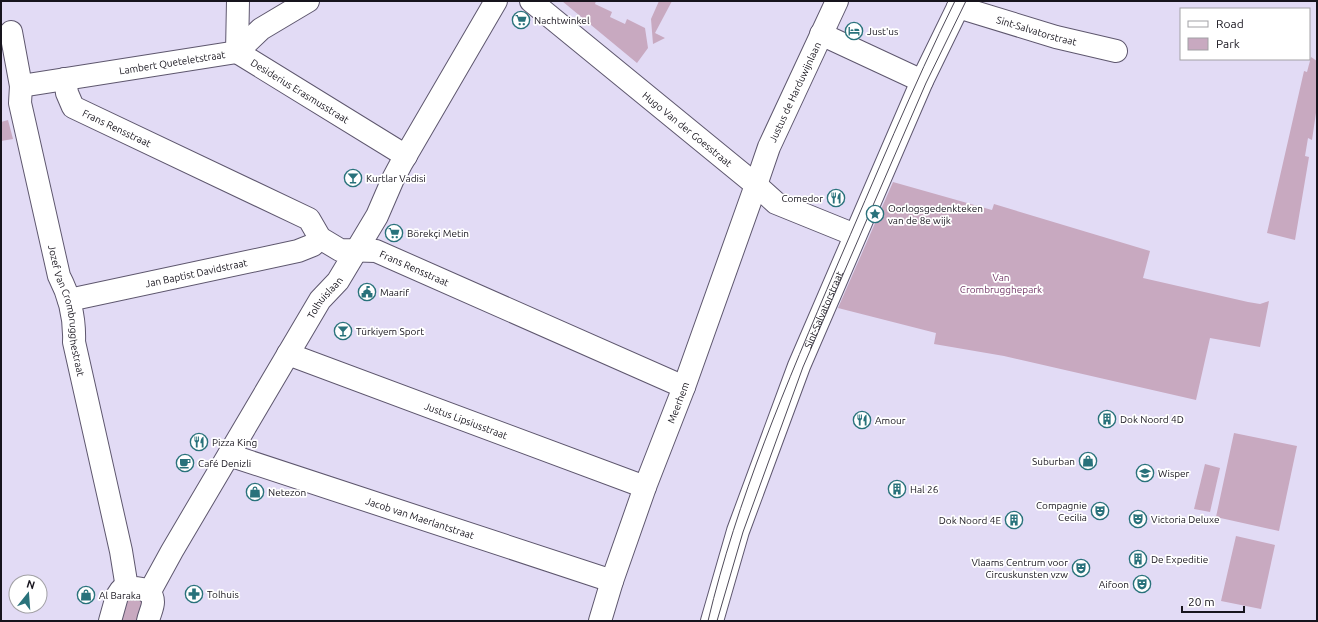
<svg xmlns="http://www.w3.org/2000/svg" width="1318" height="622" font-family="Ubuntu,sans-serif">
<rect width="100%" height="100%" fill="#e2dbf5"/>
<!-- green -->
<g fill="#c8a9c0">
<path d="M562,1H596L595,4L612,12L610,17L625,24L627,19L645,28L648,48L637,63Z"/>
<path d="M659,1H672L655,33L665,38L653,44L651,19Z"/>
<path d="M1311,57L1317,61V106L1312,140L1308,138L1305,156L1309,157L1295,240L1267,233L1304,71L1307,72Z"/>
<path d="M8,120L13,139L1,141V122Z"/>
<path d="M893,182L992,210L994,204L1150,251L1143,278L1248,302L1260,304L1269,301L1260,347L1210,338L1196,400L1004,356L934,344L936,333L838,308Z"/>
<path d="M1234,433L1297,446L1279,531L1216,517Z"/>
<path d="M1205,464L1220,468L1210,512L1194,509Z"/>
<path d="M1236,536L1275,545L1261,609L1221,601Z"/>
<path d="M137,597L143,602L140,621H115L123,598Z"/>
</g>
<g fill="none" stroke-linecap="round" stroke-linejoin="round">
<defs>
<g id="minor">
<path id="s1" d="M238,1L237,52L406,156"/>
<path id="s2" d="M531,1L756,185L776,203L855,235"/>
<path id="s3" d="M958,7L1056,37L1116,51"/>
<path id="s4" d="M11,32L21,86L20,103L59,276C70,297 75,318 74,342L121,551L127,588"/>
<path d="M821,34L922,81"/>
<path id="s5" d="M65,79L67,93L73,107L309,219L320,238L340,250L376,251L684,387"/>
<path id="s6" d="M21,86L237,52L261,29L308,1"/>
<path id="s7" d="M69,300L298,251L313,245L320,238"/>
<path id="s8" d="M288,354L645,487"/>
<path id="s9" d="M229,455L612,581"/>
<path id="s10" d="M149,593L172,551L320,300L338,281L377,216L393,179L401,164L496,1"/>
<path d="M110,621L117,596L121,590C131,587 153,586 153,602C153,608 149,615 148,621"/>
<path id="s11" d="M600,621L612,581L645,487L684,387L756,185L769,147L837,1"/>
<path id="s12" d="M712,621L738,531L799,366L922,81L961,1"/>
</g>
</defs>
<!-- minor casing -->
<use href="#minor" stroke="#5e576e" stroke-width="24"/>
<!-- minor -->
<use href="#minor" stroke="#fff" stroke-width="22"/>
<!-- tram -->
<g stroke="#4f4b59" stroke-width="1">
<path d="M708,621C737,499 787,383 836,268C875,178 912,88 955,1"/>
<path d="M717,621L743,532L803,367L926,83L966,1"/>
</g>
</g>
<!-- icons -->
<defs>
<symbol id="supermarket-ring" viewBox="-11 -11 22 22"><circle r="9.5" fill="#fff" stroke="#29727b" stroke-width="1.5"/><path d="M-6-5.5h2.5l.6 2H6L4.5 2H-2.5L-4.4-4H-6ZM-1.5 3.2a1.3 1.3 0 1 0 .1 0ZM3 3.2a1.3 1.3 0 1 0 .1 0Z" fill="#29727b"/></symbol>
<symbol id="hotel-ring" viewBox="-11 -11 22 22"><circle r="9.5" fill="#fff" stroke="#29727b" stroke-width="1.5"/><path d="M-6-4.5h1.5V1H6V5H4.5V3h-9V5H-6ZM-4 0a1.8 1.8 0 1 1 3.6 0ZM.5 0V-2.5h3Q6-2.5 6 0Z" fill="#29727b"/></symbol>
<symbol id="bar-ring" viewBox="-11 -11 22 22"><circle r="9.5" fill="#fff" stroke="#29727b" stroke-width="1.5"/><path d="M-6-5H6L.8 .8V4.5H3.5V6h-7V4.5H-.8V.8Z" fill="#29727b"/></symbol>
<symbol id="restaurant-ring" viewBox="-11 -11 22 22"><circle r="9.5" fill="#fff" stroke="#29727b" stroke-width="1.5"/><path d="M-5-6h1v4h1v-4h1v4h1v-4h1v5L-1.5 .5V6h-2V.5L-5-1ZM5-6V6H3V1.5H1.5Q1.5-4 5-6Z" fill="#29727b"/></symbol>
<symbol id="sight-ring" viewBox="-11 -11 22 22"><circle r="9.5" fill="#fff" stroke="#29727b" stroke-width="1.5"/><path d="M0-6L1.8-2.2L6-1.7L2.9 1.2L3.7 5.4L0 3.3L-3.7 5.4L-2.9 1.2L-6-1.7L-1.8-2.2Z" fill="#29727b"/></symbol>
<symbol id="civic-ring" viewBox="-11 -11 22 22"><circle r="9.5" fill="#fff" stroke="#29727b" stroke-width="1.5"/><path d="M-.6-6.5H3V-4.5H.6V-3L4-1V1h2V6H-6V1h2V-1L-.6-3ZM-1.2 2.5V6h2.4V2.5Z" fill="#29727b"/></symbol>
<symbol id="building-ring" viewBox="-11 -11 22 22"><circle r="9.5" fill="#fff" stroke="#29727b" stroke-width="1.5"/><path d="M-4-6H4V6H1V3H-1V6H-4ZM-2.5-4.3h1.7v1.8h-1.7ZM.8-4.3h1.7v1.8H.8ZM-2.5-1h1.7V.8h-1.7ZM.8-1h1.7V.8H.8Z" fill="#29727b"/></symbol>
<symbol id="shop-ring" viewBox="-11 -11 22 22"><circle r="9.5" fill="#fff" stroke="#29727b" stroke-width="1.5"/><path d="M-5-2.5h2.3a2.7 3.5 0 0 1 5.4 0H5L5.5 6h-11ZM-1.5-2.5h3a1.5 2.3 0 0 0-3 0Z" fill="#29727b"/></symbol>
<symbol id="cafe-ring" viewBox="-11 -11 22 22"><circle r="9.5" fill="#fff" stroke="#29727b" stroke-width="1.5"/><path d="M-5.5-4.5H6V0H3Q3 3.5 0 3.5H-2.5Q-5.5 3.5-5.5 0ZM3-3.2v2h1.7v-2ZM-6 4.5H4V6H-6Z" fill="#29727b"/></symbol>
<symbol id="school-ring" viewBox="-11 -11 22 22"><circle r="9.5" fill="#fff" stroke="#29727b" stroke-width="1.5"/><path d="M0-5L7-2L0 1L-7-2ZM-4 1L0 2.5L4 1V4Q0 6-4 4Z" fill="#29727b"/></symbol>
<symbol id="theatre-ring" viewBox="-11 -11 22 22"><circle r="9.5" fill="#fff" stroke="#29727b" stroke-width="1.5"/><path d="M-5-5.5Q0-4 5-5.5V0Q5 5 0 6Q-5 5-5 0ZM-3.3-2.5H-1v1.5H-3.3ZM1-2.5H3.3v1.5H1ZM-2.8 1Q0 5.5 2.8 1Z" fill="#29727b"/></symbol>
<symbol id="pharmacy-ring" viewBox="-11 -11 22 22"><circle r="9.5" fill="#fff" stroke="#29727b" stroke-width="1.5"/><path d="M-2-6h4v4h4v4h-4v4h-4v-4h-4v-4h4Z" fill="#29727b"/></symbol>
</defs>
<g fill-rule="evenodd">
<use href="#supermarket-ring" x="511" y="10" width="20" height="20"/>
<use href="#hotel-ring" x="844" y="21" width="20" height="20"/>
<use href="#bar-ring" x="343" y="168" width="20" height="20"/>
<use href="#restaurant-ring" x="826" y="188" width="20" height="20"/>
<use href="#sight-ring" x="865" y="204" width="20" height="20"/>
<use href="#supermarket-ring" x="384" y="223" width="20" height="20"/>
<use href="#civic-ring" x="357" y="282" width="20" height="20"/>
<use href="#bar-ring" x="333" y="321" width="20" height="20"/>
<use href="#building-ring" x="1097" y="409" width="20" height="20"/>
<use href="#restaurant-ring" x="852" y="410" width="20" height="20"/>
<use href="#restaurant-ring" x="189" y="432" width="20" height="20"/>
<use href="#shop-ring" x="1078" y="451" width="20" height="20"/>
<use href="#cafe-ring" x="175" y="453" width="20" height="20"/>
<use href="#school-ring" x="1135" y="463" width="20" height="20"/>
<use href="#building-ring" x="887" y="479" width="20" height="20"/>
<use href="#shop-ring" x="245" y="482" width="20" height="20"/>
<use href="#theatre-ring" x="1090" y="501" width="20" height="20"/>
<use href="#theatre-ring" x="1128" y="509" width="20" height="20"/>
<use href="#building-ring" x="1004" y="510" width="20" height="20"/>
<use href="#building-ring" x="1128" y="549" width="20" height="20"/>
<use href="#theatre-ring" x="1071" y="558" width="20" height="20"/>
<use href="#theatre-ring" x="1132" y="574" width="20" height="20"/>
<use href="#pharmacy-ring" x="184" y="584" width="20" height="20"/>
<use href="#shop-ring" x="76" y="585" width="20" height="20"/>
</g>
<g text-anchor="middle" stroke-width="3.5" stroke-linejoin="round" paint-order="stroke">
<!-- poi labels -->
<g font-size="10" fill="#17141d" stroke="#fff" text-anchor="start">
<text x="534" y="24">Nachtwinkel</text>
<text x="867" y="35">Just'us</text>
<text x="366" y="182">Kurtlar Vadisi</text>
<text x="823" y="202" text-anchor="end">Comedor</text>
<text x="888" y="212">Oorlogsgedenkteken<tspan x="888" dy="12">van de 8e wijk</tspan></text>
<text x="407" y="237">Börekçi Metin</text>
<text x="380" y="296">Maarif</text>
<text x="356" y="335">Türkiyem Sport</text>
<text x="1120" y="423">Dok Noord 4D</text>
<text x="875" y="424">Amour</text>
<text x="212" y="446">Pizza King</text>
<text x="1075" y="465" text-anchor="end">Suburban</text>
<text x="198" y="467">Café Denizli</text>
<text x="1158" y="477">Wisper</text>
<text x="910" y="493">Hal 26</text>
<text x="268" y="496">Netezon</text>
<text x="1087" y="509" text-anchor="end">Compagnie<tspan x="1087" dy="12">Cecilia</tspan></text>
<text x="1151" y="523">Victoria Deluxe</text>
<text x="1001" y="524" text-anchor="end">Dok Noord 4E</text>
<text x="1151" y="563">De Expeditie</text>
<text x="1068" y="566" text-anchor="end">Vlaams Centrum voor<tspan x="1068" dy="12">Circuskunsten vzw</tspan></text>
<text x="1129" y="588" text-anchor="end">Aifoon</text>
<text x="207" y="598">Tolhuis</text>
<text x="99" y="599">Al Baraka</text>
</g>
<!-- street labels -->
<g font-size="10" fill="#17141d" stroke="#fff">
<text dy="4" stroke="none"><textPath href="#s3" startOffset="82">Sint-Salvatorstraat</textPath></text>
<text dy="4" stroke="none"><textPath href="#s6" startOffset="153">Lambert Queteletstraat</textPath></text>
<text dy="4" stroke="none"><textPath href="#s1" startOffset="125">Desiderius Erasmusstraat</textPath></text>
<text dy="4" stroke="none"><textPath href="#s11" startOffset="564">Justus de Harduwijnlaan</textPath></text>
<text dy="4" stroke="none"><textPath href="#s5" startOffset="78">Frans Rensstraat</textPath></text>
<text dy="4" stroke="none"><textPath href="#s2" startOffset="202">Hugo Van der Goesstraat</textPath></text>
<text dy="4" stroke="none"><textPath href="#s5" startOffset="414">Frans Rensstraat</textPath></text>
<text dy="4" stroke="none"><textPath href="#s7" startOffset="130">Jan Baptist Davidstraat</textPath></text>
<text dy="4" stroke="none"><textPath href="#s10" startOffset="344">Tolhuislaan</textPath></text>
<text dy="4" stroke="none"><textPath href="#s12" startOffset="331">Sint-Salvatorstraat</textPath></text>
<text dy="4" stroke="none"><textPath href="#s4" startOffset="285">Jozef Van Crombrugghestraat</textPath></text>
<text dy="4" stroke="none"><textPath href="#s11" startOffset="232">Meerhem</textPath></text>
<text dy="4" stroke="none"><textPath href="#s8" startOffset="190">Justus Lipsiusstraat</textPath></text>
<text dy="4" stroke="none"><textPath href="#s9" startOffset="201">Jacob van Maerlantstraat</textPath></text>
</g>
<!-- park labels -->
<g font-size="10" fill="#733767" stroke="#fff">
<text x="1001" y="281">Van<tspan x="1001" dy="12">Crombrugghepark</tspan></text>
</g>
</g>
<!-- border -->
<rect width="1318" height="622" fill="none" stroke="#17141d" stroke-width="4"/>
<!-- legend -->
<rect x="1180" y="8" width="130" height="52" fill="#ffffff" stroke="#a2a1a5"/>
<rect x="1188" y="21" width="20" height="6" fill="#ffffff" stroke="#a2a1a5"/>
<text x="1216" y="28" font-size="12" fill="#17141d">Road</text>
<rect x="1188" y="38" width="20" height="12" fill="#c8a9c0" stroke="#a2a1a5"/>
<text x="1216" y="48" font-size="12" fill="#17141d">Park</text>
<!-- north arrow -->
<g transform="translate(28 594) rotate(17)"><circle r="19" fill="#ffffff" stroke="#a2a1a5"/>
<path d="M0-3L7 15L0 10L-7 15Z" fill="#29727b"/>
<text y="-6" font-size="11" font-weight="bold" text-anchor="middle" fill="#17141d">N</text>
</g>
<!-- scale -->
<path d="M1182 606v6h62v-6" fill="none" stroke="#17141d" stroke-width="2"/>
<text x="1188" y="606" font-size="12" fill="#17141d" stroke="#ffffff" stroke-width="3" paint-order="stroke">20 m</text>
</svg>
